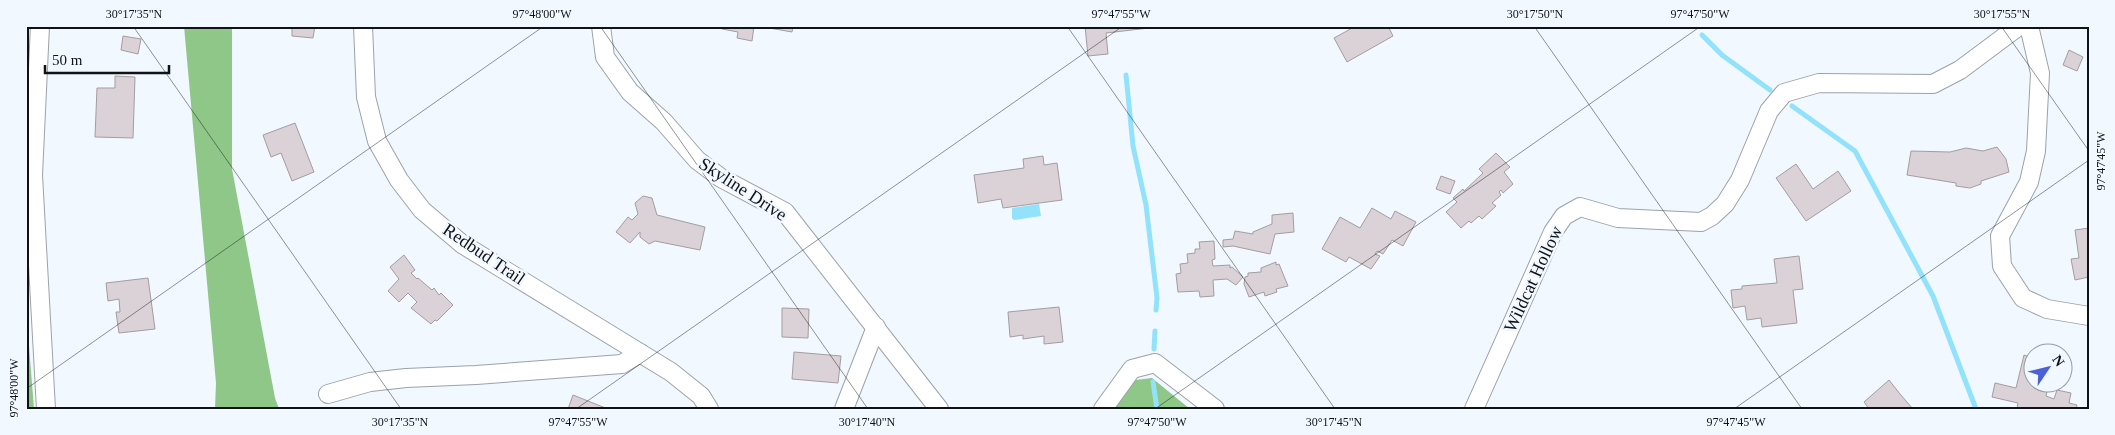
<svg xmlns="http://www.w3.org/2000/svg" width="2115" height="435" font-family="Georgia,serif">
<rect width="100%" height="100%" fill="#f1f8ff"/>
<!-- forest -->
<g fill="#8ec787">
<path d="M184,26H232V169L275,398L279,409H215L216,383Z"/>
<path d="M26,308L34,409H26Z"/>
<path d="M1152,378L1190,409H1114L1135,380Z"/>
</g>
<!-- water -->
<path fill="#92e2fb" d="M1039,204L1041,216L1014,220L1012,218V208Z"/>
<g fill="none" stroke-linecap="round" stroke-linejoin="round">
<!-- stream -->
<g stroke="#92e2fb" stroke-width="5">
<path d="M1702,35L1722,55L1770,90"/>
<path d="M1126,75L1133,146L1146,205L1157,298L1156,310"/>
<path d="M1792,106L1855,151L1933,296L1976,409"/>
<path d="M1154,349L1155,331"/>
<path d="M1153,382L1157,409"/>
</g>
</g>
<!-- building -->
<g fill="#dad2d7" stroke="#a49ca1">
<path d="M292,26H315L313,38L292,36Z"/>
<path d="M723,26H754L752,41L737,38L738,32L722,29Z"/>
<path d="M758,26H793L792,32Z"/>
<path d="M1085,26H1149V28L1106,33L1108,54L1088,56Z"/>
<path d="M1356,26H1388L1393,36L1347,62L1334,38Z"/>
<path d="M123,36L141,39L138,54L121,50Z"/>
<path d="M2069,50L2083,57L2077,71L2063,65Z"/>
<path d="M115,76L135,77L133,138L95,137L97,88H115Z"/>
<path d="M295,123L314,172L292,181L281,153L271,157L263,135Z"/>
<path d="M1997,147L2006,159L2009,172L1981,181V184L1970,188L1956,186V183L1907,175L1911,151L1950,152L1966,148L1983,151Z"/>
<path d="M1496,153L1510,167L1504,172L1513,184L1503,193L1501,190L1499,192L1501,195L1492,203L1496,206L1482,219L1479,216L1471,223L1469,221L1461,228L1446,212L1457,202L1453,198L1463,189L1464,191L1481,175L1483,173L1479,169Z"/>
<path d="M1043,156L1044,165L1057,163L1062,200L1003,208L1001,199L978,203L974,175L1024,168L1023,159Z"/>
<path d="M1796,164L1813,189L1838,171L1851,191L1806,221L1776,178Z"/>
<path d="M1441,176L1455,181L1450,194L1436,189Z"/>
<path d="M643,196L652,198L657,215L705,227L700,250L655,241L649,244L640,237V232L630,243L616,232L628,217L632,220L638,214L635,203Z"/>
<path d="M1372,208L1391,219L1395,211L1416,222L1403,246L1392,240L1383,254L1377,251L1375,254L1380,256L1371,269L1349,257L1346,262L1322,249L1340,217L1360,228Z"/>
<path d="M1293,213L1294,232L1275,234L1270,254L1233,246L1223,247V240L1233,239L1235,231L1253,234V232L1272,224V215Z"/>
<path d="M2089,228V277L2075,280L2071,259L2079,258L2075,230Z"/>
<path d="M1214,241L1215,259L1212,260L1213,266L1230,265V268L1232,267L1243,277L1236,285L1227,279L1213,280L1214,296L1200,297L1199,291L1178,292L1176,274L1181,273L1180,264L1188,263L1187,254L1195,253V249H1200L1199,242Z"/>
<path d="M404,255L415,270L411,273L417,279L418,278L432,290L434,288L439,295L441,293L453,305L437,321L435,320L431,324L411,308L417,302L408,293L399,302L388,291L399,279L390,267Z"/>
<path d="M1799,256L1803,289L1793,290L1797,323L1762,327L1761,318L1747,320L1745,306L1733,308L1731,290L1742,289V286L1777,283L1774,259Z"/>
<path d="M1276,262V265L1279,264L1288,286L1276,289L1277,292L1265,296L1264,292L1249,297L1244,284L1245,277L1248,276V273L1261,272V268Z"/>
<path d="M148,278L155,329L119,333L116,312H120L119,299L108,301L106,283Z"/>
<path d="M1059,307L1063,342L1044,344V336L1023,339V335L1010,337L1008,312Z"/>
<path d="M782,308L809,309L808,338L782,337Z"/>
<path d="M794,352L841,356L838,383L792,379Z"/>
<path d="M2024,355L2032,358V382H2049L2046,396L2054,399L2057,390L2071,393L2069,403L2077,405L2076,409H2017L2018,403L1992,397L1995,383L2016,388Z"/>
<path d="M1889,380L1900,394L1913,409H1869L1864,402Z"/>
<path d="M573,395L608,409H568Z"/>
</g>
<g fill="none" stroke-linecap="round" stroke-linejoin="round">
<defs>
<g id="minor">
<path d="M40,26L33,175L46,409"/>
<path d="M363,26L366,97L377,141L399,180L422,210L462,244L671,372L701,396L709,409"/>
<path d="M601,26L605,57L630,92L664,122L697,160L721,178L785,212L939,409"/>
<path d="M2029,26L2040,73L2036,151L2029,182L2000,236L2002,266L2023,298L2047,309L2089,316"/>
<path d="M328,394L370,382L406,378L476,375L622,364L640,353"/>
<path d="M844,409L876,327"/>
<path d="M1103,409L1132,369L1155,363L1215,409"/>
<path d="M1474,409L1553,232L1564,216L1580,207L1618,218L1701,222L1712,216L1725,204L1740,180L1769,111L1784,93L1819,83L1933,84L1960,70L2019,26"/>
</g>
</defs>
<!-- minor casing -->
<use href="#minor" stroke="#9ca2a9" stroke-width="20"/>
<!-- minor -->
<use href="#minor" stroke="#fff" stroke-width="18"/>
</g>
<!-- ticks -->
<path fill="none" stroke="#101315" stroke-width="1" stroke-opacity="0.45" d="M133,26L401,409M600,26L868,409M1067,26L1335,409M1534,26L1802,409M2001,26L2089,151M26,389L544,26M576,409L1123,26M1155,409L1701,26M1734,409L2089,160"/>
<g text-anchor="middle" stroke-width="5" stroke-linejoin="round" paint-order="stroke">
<!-- street labels -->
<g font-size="18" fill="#101315" stroke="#f1f8ff">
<text transform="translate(743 189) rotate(33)" y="6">Skyline Drive</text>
<text transform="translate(484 254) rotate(34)" y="6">Redbud Trail</text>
<text transform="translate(1533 279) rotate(-65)" y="6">Wildcat Hollow</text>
</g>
</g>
<!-- border -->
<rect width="2115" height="435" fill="none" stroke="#f1f8ff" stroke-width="55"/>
<!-- north arrow -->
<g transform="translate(2048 368) rotate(55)"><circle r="24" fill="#f1f8ff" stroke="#979ca1"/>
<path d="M0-4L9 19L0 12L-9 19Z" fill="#4d61d6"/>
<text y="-8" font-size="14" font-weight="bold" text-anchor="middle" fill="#101315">N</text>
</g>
<!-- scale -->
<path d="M45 65v8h124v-8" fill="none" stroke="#101315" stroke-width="2.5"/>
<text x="52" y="65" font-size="15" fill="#101315" stroke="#f1f8ff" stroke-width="4" paint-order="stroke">50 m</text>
<rect x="28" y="28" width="2060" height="380" fill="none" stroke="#101315" stroke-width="2"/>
<g font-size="12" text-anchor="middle" fill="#101315">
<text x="134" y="18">30°17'35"N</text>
<text x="542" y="18">97°48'00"W</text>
<text x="1121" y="18">97°47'55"W</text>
<text x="1535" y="18">30°17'50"N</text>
<text x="1700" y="18">97°47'50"W</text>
<text x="2002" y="18">30°17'55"N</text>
<text transform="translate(2101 161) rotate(-90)" y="4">97°47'45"W</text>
<text transform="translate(14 388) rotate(-90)" y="4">97°48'00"W</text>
<text x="400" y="426">30°17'35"N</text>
<text x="578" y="426">97°47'55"W</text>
<text x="867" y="426">30°17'40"N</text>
<text x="1157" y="426">97°47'50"W</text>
<text x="1334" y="426">30°17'45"N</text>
<text x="1736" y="426">97°47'45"W</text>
</g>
</svg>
